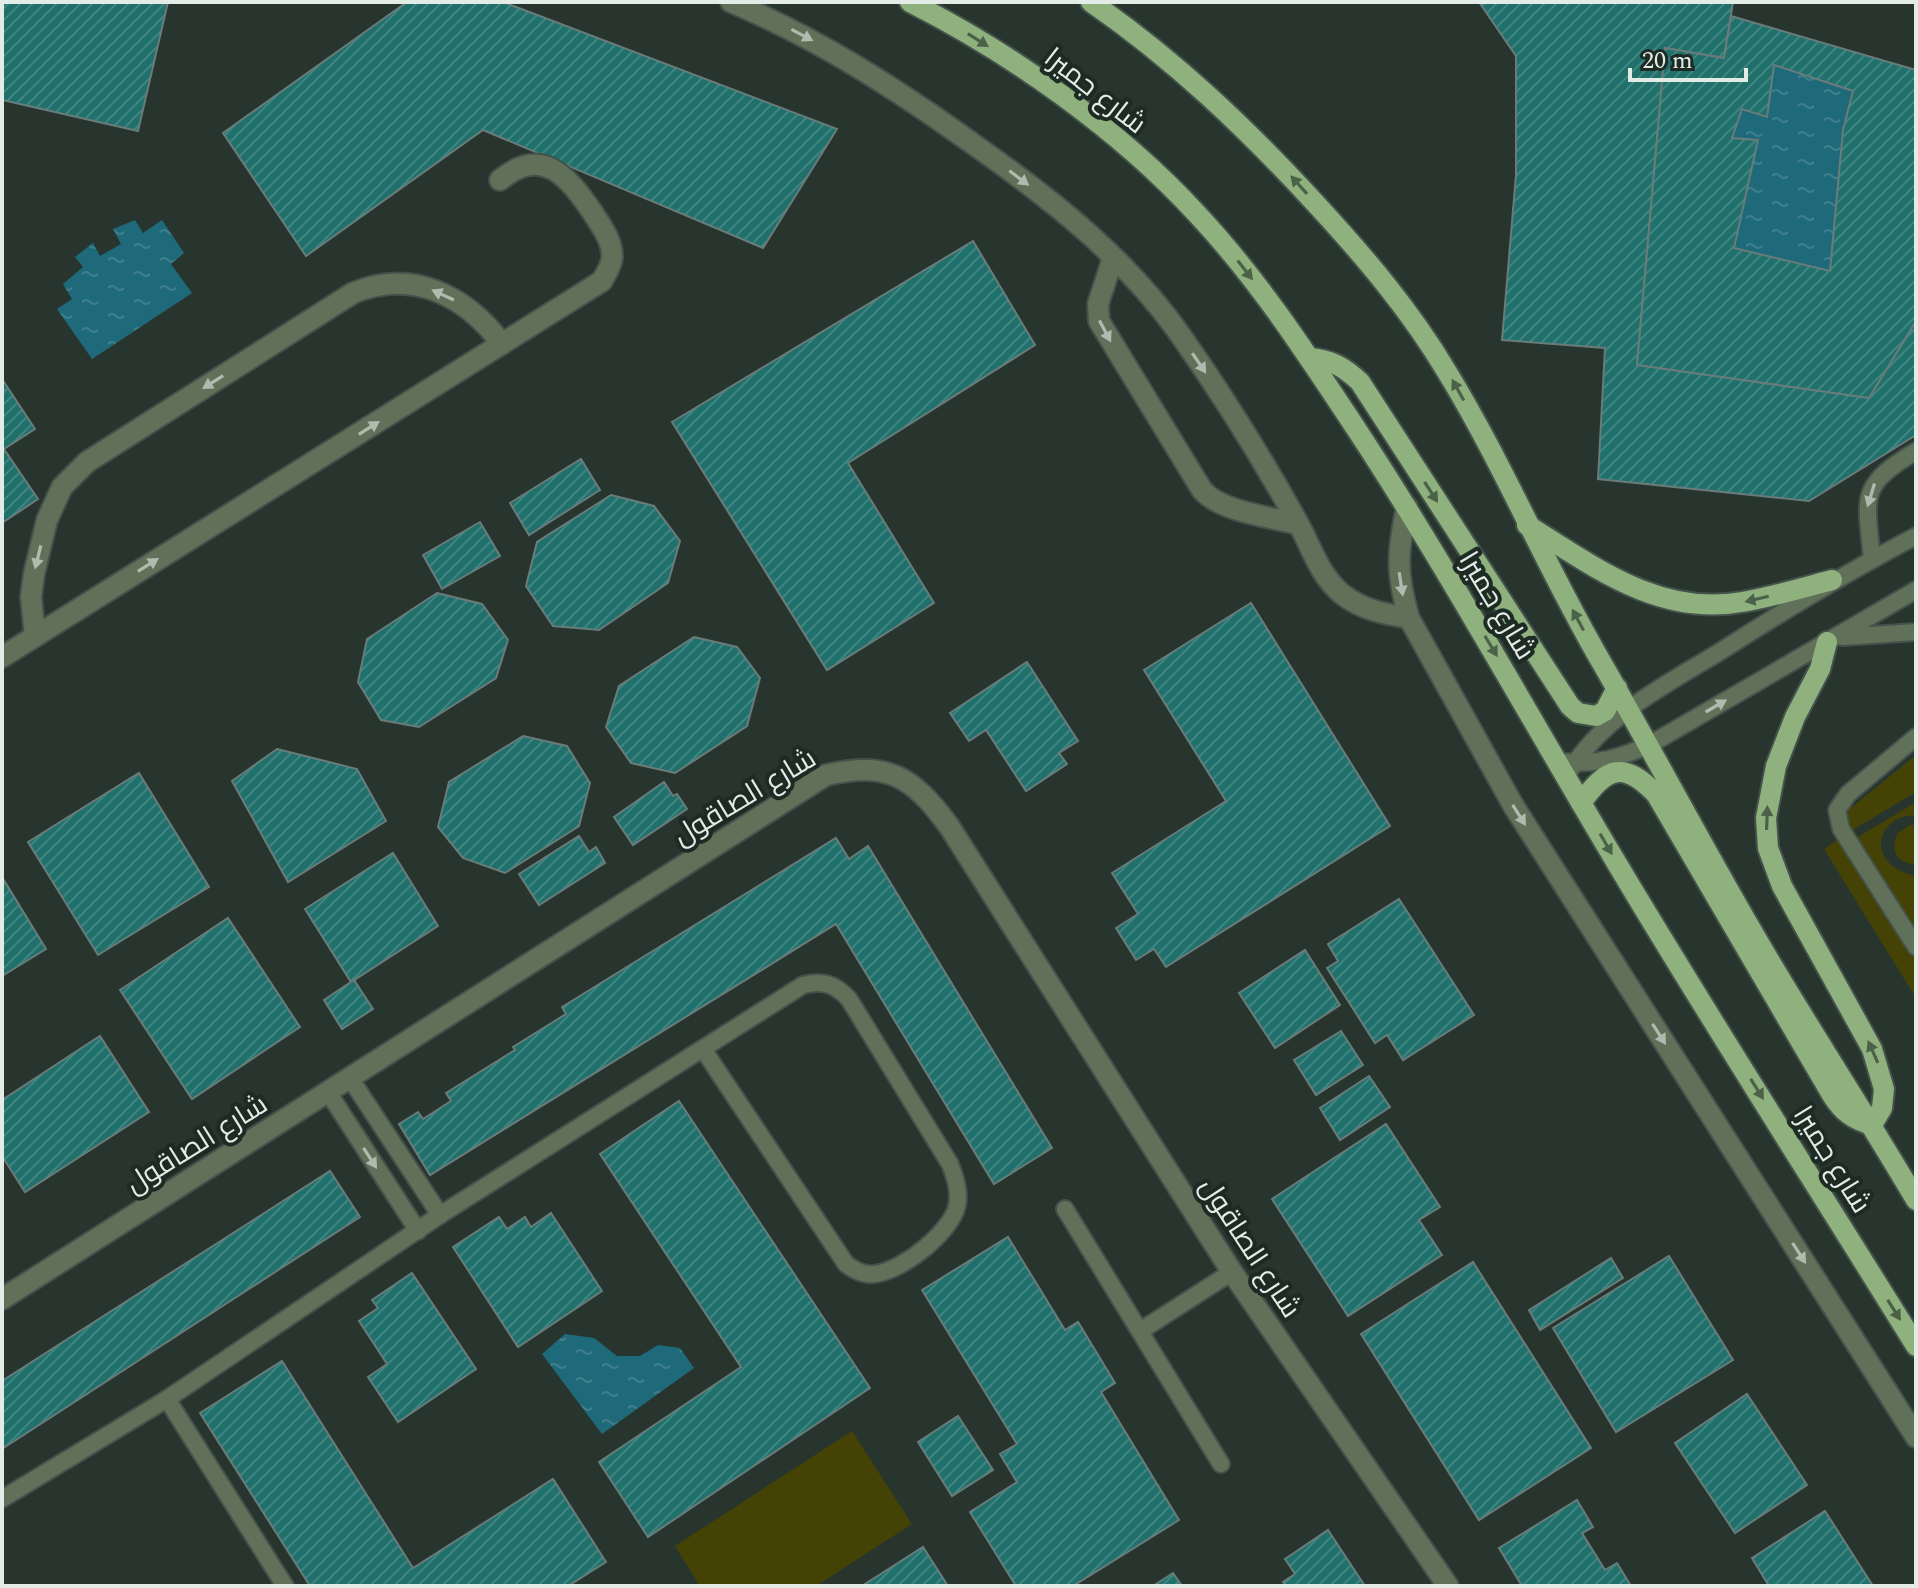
<svg xmlns="http://www.w3.org/2000/svg" width="1918" height="1588" font-family="Spectral,Cairo,serif">
<defs>
<pattern id="water-ripples" width="26" height="14" patternUnits="userSpaceOnUse" patternTransform="scale(2)"><rect width="26" height="14" fill="#1f6a7a"/><path d="M2 4q2-2 4 0t4 0M15 11q2-2 4 0t4 0" fill="none" stroke="#3f7f8d"/></pattern>
<pattern id="building-hatch" width="6" height="6" patternUnits="userSpaceOnUse" patternTransform="scale(2)"><rect width="6" height="6" fill="#20706c"/><path d="M-1 1l2-2M0 6l6-6M5 7l2-2" fill="none" stroke="#408581"/></pattern>
</defs>
<rect width="100%" height="100%" fill="#27352e"/>
<!-- green -->
<g fill="#444305">
<path d="M1916,755V792L1851,831L1845,822L1847,811Z"/>
<path d="M1916,802V816C1879,812 1861,864 1916,876V939L1853,840Z"/>
<path d="M1910,825H1916V865C1897,862 1890,853 1897,834Z"/>
<path d="M1840,838L1916,958V998L1824,849Z"/>
<path d="M852,1431L912,1524L816,1586H700L675,1546Z"/>
</g>
<!-- water -->
<g fill="url(#water-ripples)">
<path d="M1774,65L1853,91L1843,130L1830,271L1734,248L1757,140L1732,138L1742,109L1767,117Z"/>
<path d="M135,220L143,233L162,220L184,253L171,264L192,293L92,359L57,309L72,299L63,284L83,267L75,257L93,243L100,256L121,244L113,229Z"/>
<path d="M565,1334L594,1338L617,1356H640L658,1345L680,1348L694,1368L602,1434L542,1354Z"/>
</g>
<!-- building -->
<g fill="url(#building-hatch)" stroke="#697c7a" stroke-width="2" fill-rule="evenodd">
<path d="M2,2H168L138,131L2,100Z"/>
<path d="M407,2H503L837,129L763,248L483,130L306,256L223,133Z"/>
<path d="M1479,2H1733L1724,58L1665,48L1637,365L1869,398L1916,321V435L1809,501L1598,479L1605,348L1502,340L1516,175V56Z"/>
<path d="M1731,16L1916,70V321L1869,398L1637,365L1665,48L1724,58ZM1774,65L1853,91L1843,130L1830,271L1734,248L1758,140L1732,138L1742,109L1767,117Z"/>
<path d="M973,241L1035,345L848,463L934,603L827,670L672,422Z"/>
<path d="M2,379L35,429L4,449L38,499L2,523Z"/>
<path d="M581,459L600,490L529,535L510,503Z"/>
<path d="M611,495L654,506L680,541L668,583L599,630L553,626L526,586L537,542Z"/>
<path d="M480,522L500,556L442,589L423,555Z"/>
<path d="M437,593L482,604L508,640L496,678L419,727L381,720L358,682L367,639Z"/>
<path d="M1251,603L1390,826L1166,967L1154,949L1136,960L1116,928L1138,914L1112,873L1226,801L1144,670Z"/>
<path d="M694,637L737,647L760,678L747,726L675,773L631,763L606,727L619,686Z"/>
<path d="M1027,662L1078,741L1059,753L1067,764L1026,791L986,730L969,741L950,713Z"/>
<path d="M523,736L567,746L590,783L579,826L505,873L463,858L438,827L449,782Z"/>
<path d="M277,749L357,769L386,821L288,882L232,781Z"/>
<path d="M139,773L209,887L98,955L28,842Z"/>
<path d="M664,782L673,796L677,794L687,809L633,845L614,817Z"/>
<path d="M579,836L589,852L596,847L605,863L539,905L519,874Z"/>
<path d="M836,838L849,859L868,846L1052,1148L994,1184L836,924L430,1175L399,1124L418,1112L423,1119L451,1101L446,1093L515,1050L513,1047L566,1014L562,1007Z"/>
<path d="M393,853L438,926L351,982L305,909Z"/>
<path d="M2,877L46,949L2,976Z"/>
<path d="M1399,899L1474,1015L1403,1060L1387,1035L1375,1043L1327,968L1338,961L1328,944Z"/>
<path d="M228,918L300,1027L192,1099L120,990Z"/>
<path d="M1305,950L1340,1005L1275,1048L1239,993Z"/>
<path d="M354,980L373,1009L342,1029L324,1000Z"/>
<path d="M1341,1031L1363,1065L1316,1095L1294,1060Z"/>
<path d="M100,1036L149,1112L25,1192L2,1156V1100Z"/>
<path d="M1369,1076L1390,1107L1340,1140L1320,1108Z"/>
<path d="M679,1101L870,1388L648,1537L599,1462L741,1367L600,1154Z"/>
<path d="M1386,1124L1440,1207L1419,1220L1442,1255L1348,1316L1272,1199Z"/>
<path d="M330,1171L360,1217L2,1449V1381Z"/>
<path d="M551,1213L602,1291L518,1347L453,1247L499,1217L507,1229L525,1217L531,1227Z"/>
<path d="M1008,1237L1065,1330L1078,1322L1115,1383L1101,1392L1179,1520L1073,1586H1016L970,1512L1017,1482L1000,1454L1017,1444L922,1290Z"/>
<path d="M1669,1256L1733,1360L1616,1432L1553,1328Z"/>
<path d="M1611,1258L1623,1278L1540,1330L1529,1310Z"/>
<path d="M1473,1262L1591,1448L1479,1520L1361,1334Z"/>
<path d="M412,1273L476,1369L398,1422L368,1377L387,1364L359,1321L378,1308L372,1300Z"/>
<path d="M282,1361L413,1568L553,1479L606,1562L568,1586H310L200,1413Z"/>
<path d="M1747,1394L1807,1485L1735,1533L1675,1443Z"/>
<path d="M958,1416L993,1470L952,1496L918,1442Z"/>
<path d="M1577,1500L1593,1527L1582,1533L1605,1570L1617,1563L1631,1586H1522L1499,1548Z"/>
<path d="M1825,1511L1873,1586H1769L1752,1558Z"/>
<path d="M1328,1530L1365,1586H1286L1283,1582L1295,1574L1285,1559Z"/>
<path d="M923,1547L948,1586H862Z"/>
<path d="M1173,1573L1182,1586H1153Z"/>
</g>
<g fill="none" stroke-linecap="round" stroke-linejoin="round">
<defs>
<g id="lane">
<path d="M1872,559C1866,496 1858,486 1916,451"/>
<path d="M1842,637L1916,632"/>
<path d="M1916,737L1848,794L1837,810L1841,829L1916,947"/>
<path d="M1566,762C1596,765 1622,757 1649,745L1916,590"/>
<path d="M1566,777C1600,717 1664,686 1721,651C1785,610 1849,571 1916,536"/>
<path d="M350,1078L440,1215"/>
<path d="M328,1092L418,1231"/>
<path d="M1065,1209L1221,1464"/>
<path d="M1140,1331L1232,1272"/>
<path d="M167,1399L285,1586"/>
<path d="M2,1499L167,1399L440,1215L803,985C823,980 835,984 849,999L950,1164C955,1177 960,1191 957,1206C951,1233 896,1277 868,1274C859,1273 853,1269 846,1264L703,1049"/>
</g>
<g id="street">
<path d="M731,2C819,39 898,90 976,146C1051,199 1125,257 1179,333C1222,394 1262,458 1298,523C1312,548 1319,575 1342,594C1362,610 1385,614 1409,618"/>
<path d="M1113,258L1098,304L1099,321L1202,490C1221,512 1271,517 1298,524"/>
<path d="M1407,507C1397,552 1396,574 1409,618L1513,805L1916,1437"/>
<path d="M35,636L31,597L34,574L47,520L62,487L87,462L353,293C413,268 466,296 502,344"/>
<path d="M2,657L602,281C606,273 611,267 612,258C613,241 601,226 593,213C569,178 543,144 500,180"/>
<path d="M2,1299L826,775C888,761 912,776 949,826L1232,1272L1448,1586"/>
</g>
<g id="primary">
<path d="M910,2C1011,53 1120,130 1197,214C1258,279 1306,353 1355,427C1449,570 1531,720 1619,867C1715,1028 1817,1186 1916,1346"/>
<path d="M1091,2C1175,60 1247,129 1316,204C1364,256 1410,310 1447,372C1505,467 1547,570 1603,665C1657,759 1707,855 1762,948C1812,1033 1866,1115 1916,1200"/>
<path d="M1309,358C1332,360 1344,367 1360,382L1570,706L1578,713L1596,716L1605,711L1617,688"/>
<path d="M1527,525C1593,566 1659,617 1742,602C1772,597 1802,588 1832,580"/>
<path d="M1581,803C1607,766 1624,761 1656,794L1832,1095C1843,1112 1852,1119 1872,1125L1882,1108L1884,1089L1872,1049L1782,886L1768,848L1766,818L1776,766L1795,717L1820,669L1827,642"/>
</g>
</defs>
<!-- lane casing -->
<use href="#lane" stroke="#45524c" stroke-width="20"/>
<!-- street casing -->
<use href="#street" stroke="#45524c" stroke-width="24"/>
<!-- primary casing -->
<use href="#primary" stroke="#45524c" stroke-width="24"/>
<!-- lane -->
<use href="#lane" stroke="#617159" stroke-width="16"/>
<!-- street -->
<use href="#street" stroke="#617159" stroke-width="20"/>
<!-- primary -->
<use href="#primary" stroke="#8fb17e" stroke-width="20"/>
</g>
<!-- one-way arrows -->
<defs><path id="oneway-solid" d="M-6-.8H1V-3.2L6.5 0L1 3.2V.8H-6Z" transform="scale(2)"/></defs>
<g fill="#b0bbaf">
<use href="#oneway-solid" transform="translate(802 35) rotate(28)"/>
<use href="#oneway-solid" transform="translate(1019 178) rotate(37)"/>
<use href="#oneway-solid" transform="translate(443 295) rotate(-155)"/>
<use href="#oneway-solid" transform="translate(1105 331) rotate(62)"/>
<use href="#oneway-solid" transform="translate(1199 363) rotate(56)"/>
<use href="#oneway-solid" transform="translate(213 382) rotate(148)"/>
<use href="#oneway-solid" transform="translate(369 428) rotate(-32)"/>
<use href="#oneway-solid" transform="translate(1871 495) rotate(107)"/>
<use href="#oneway-solid" transform="translate(38 557) rotate(104)"/>
<use href="#oneway-solid" transform="translate(148 565) rotate(-32)"/>
<use href="#oneway-solid" transform="translate(1401 584) rotate(81)"/>
<use href="#oneway-solid" transform="translate(1716 706) rotate(-30)"/>
<use href="#oneway-solid" transform="translate(1519 815) rotate(58)"/>
<use href="#oneway-solid" transform="translate(1659 1034) rotate(57)"/>
<use href="#oneway-solid" transform="translate(370 1158) rotate(57)"/>
<use href="#oneway-solid" transform="translate(1799 1253) rotate(57)"/>
</g>
<g fill="#4b6148">
<use href="#oneway-solid" transform="translate(978 40) rotate(32)"/>
<use href="#oneway-solid" transform="translate(1299 185) rotate(-132)"/>
<use href="#oneway-solid" transform="translate(1245 270) rotate(52)"/>
<use href="#oneway-solid" transform="translate(1458 390) rotate(-119)"/>
<use href="#oneway-solid" transform="translate(1431 492) rotate(57)"/>
<use href="#oneway-solid" transform="translate(1757 599) rotate(167)"/>
<use href="#oneway-solid" transform="translate(1578 620) rotate(-118)"/>
<use href="#oneway-solid" transform="translate(1491 646) rotate(59)"/>
<use href="#oneway-solid" transform="translate(1767 818) rotate(-88)"/>
<use href="#oneway-solid" transform="translate(1606 844) rotate(60)"/>
<use href="#oneway-solid" transform="translate(1873 1052) rotate(-114)"/>
<use href="#oneway-solid" transform="translate(1757 1089) rotate(58)"/>
<use href="#oneway-solid" transform="translate(1894 1310) rotate(58)"/>
</g>
<g text-anchor="middle" stroke-width="8" stroke-linejoin="round" paint-order="stroke">
<!-- street labels -->
<g font-size="28" fill="#e4ece8" stroke="#1d2b24">
<text transform="translate(1096 90) rotate(38)" y="10">شارع جميرا</text>
<text transform="translate(1498 605) rotate(59)" y="10">شارع جميرا</text>
<text transform="translate(744 796) rotate(-31)" y="10">شارع الصاقول</text>
<text transform="translate(196 1143) rotate(-32)" y="10">شارع الصاقول</text>
<text transform="translate(1833 1159) rotate(58)" y="10">شارع جميرا</text>
<text transform="translate(1251 1247) rotate(57)" y="10">شارع الصاقول</text>
</g>
</g>
<!-- border -->
<rect width="1918" height="1588" fill="none" stroke="#e4ece8" stroke-width="8"/>
<!-- scale -->
<path d="M1630 68v12h116v-12" fill="none" stroke="#e4ece8" stroke-width="4"/>
<text x="1642" y="68" font-size="24" fill="#e4ece8" stroke="#1d2b24" stroke-width="6" paint-order="stroke">20 m</text>
</svg>
